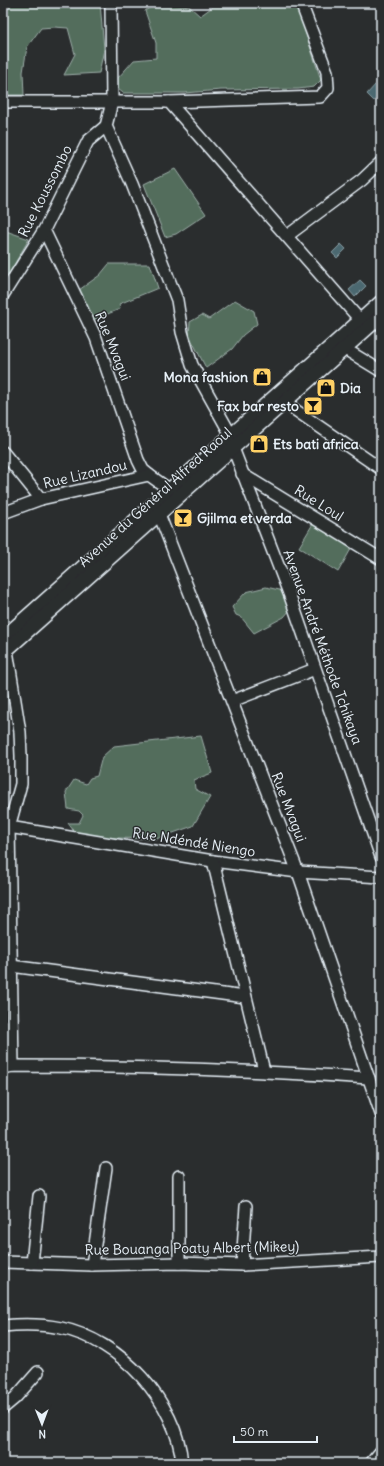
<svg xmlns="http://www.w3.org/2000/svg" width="384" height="1466" font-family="Delius,sans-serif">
<rect width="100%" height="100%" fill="#2a2d2e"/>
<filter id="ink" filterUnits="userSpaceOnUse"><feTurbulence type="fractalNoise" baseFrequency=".025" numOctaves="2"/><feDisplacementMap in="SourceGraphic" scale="8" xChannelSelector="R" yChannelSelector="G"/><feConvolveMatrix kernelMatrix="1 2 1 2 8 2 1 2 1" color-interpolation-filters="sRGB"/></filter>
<g filter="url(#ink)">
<!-- green -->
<g fill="#536d5c" stroke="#9eafaa">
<path d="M3,3H100L104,49L99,73L64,75L75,54L68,28L54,27L41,28L27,47L23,72L24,95H3Z"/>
<path d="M156,3L190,7L200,16L218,3H296L321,80L314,87L298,89L221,90L185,93H123L118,89V78L134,60L156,58V43L145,11Z"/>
<path d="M175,169L206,214L176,234L165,237L144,184Z"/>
<path d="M3,230L29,239L3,284Z"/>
<path d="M109,264H150L158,288L119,304L120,309L90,321L79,290L100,275Z"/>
<path d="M235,300L254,311L257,324L243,335L232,349L206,368L189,335L190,322L202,315L209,319Z"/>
<path d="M314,522L351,549L338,572L299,547Z"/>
<path d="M266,587L284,591L290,610L284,617L254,633L241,617L236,615L232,607L246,592Z"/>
<path d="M201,736L212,773L194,780L195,789L210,797L193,826L156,839L78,837L68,823H79L83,815L79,811L68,809L66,792L74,780L86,784L90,778L97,776L102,757L114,746Z"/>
</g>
<!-- water -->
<g fill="#4c6870" stroke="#8a9fa6">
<path d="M376,84L381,89V93L374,101L367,94Z"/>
<path d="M341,244L346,249L337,258L332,253Z"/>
<path d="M360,280L366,286L355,297L349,290Z"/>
</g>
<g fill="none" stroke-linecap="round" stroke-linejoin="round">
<defs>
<g id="minor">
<path d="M111,3L112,102L106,126L132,184L177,300L182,332L192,365L231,435"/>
<path d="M3,102H169L320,97L328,88L327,72L301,3"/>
<path d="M169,102L360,320"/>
<path d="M44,230L96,338L138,460L143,470L149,475"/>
<path d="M287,236L362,180L381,162"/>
<path d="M3,295L44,230L88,141L106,126"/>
<path d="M345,349L381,371"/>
<path d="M285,403L381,469"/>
<path d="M233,448L290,596L381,857"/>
<path d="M3,452L41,499"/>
<path d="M242,474L381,559"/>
<path d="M3,513L41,499L149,475L170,490"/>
<path d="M159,514L298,872L381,1114"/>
<path d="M7,650L20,732L21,756V784L9,827L13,1066"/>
<path d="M232,701L315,669"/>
<path d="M3,826L213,861L298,872L381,877"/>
<path d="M213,861L264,1071"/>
<path d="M11,966L245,997"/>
<path d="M3,1068L13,1066C132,1066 250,1070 369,1078"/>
<path d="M179,1176V1263"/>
<path d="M3,1262L92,1265L179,1263L242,1265L381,1257"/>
<path d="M32,1263L39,1196"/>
<path d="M92,1265L106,1168"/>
<path d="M242,1265L246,1206"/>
<path d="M3,1326C23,1324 41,1324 61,1328C120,1340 177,1402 182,1463"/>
<path d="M3,1408L15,1398L38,1372"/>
<path d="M371,1463L381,1451"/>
</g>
<g id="tertiary">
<path d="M3,638L381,302"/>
<path d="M3,653L381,316"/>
</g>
</defs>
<!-- minor casing -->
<use href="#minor" stroke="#e8f1f8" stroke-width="14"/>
<!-- tertiary casing -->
<use href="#tertiary" stroke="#e8f1f8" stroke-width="16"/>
<!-- minor -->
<use href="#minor" stroke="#2a2d2e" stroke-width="11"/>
<!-- tertiary -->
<use href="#tertiary" stroke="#2a2d2e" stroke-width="13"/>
</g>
</g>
<!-- icons -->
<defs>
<symbol id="shop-square" viewBox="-11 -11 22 22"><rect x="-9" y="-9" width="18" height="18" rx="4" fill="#ffd166" stroke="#2a2d2e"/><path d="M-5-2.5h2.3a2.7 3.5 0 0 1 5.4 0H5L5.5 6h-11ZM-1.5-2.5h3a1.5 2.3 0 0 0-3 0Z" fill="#111"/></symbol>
<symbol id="bar-square" viewBox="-11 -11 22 22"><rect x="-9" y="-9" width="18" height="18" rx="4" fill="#ffd166" stroke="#2a2d2e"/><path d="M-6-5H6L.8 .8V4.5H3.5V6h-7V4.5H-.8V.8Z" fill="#111"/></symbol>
</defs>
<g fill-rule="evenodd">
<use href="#shop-square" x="251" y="366" width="22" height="22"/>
<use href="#shop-square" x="315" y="377" width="22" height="22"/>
<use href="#bar-square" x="302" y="395" width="22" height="22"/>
<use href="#shop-square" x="248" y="433" width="22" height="22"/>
<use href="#bar-square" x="172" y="507" width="22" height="22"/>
</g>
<g text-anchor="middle" stroke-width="3" stroke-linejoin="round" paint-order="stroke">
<!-- street labels -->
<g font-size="14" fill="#e8f1f8" stroke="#2a2d2e">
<text transform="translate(45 191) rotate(-63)" y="5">Rue Koussombo</text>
<text transform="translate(113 346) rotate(68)" y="5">Rue Mvagui</text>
<text transform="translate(85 474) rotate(-13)" y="5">Rue Lizandou</text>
<text transform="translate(155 497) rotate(-42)" y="5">Avenue du Général Alfred Raoul</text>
<text transform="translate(319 503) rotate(32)" y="5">Rue Loul</text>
<text transform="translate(323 647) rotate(70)" y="5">Avenue André Méthode Tchikaya</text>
<text transform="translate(289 807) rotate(69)" y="5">Rue Mvagui</text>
<text transform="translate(194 842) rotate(9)" y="5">Rue Ndéndé Niengo</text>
<text transform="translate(192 1248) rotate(-1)" y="5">Rue Bouanga Poaty Albert (Mikey)</text>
</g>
<!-- poi labels -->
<g font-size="14" font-weight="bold" fill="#e8f1f8" stroke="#2a2d2e" text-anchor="start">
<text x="248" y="382" text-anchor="end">Mona fashion</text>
<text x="340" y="393">Dia</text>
<text x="299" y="411" text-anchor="end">Fax bar resto</text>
<text x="273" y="449">Ets bati africa</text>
<text x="197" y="523">Gjilma et verda</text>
</g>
</g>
<!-- margin -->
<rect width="384" height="1466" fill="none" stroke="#2a2d2e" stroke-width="16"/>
<rect x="8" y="8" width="368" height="1450" fill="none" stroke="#e8f1f8" stroke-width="1.5" filter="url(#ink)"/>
<!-- north arrow -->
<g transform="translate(42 1424) rotate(179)" stroke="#2a2d2e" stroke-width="3" paint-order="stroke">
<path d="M0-3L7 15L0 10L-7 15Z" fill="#e8f1f8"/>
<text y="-6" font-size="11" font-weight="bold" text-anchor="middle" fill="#e8f1f8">N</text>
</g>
<!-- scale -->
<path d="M234 1436v6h83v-6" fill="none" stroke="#e8f1f8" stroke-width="2"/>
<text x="240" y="1436" font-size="12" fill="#e8f1f8" stroke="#2a2d2e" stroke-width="3" paint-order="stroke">50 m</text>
</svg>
